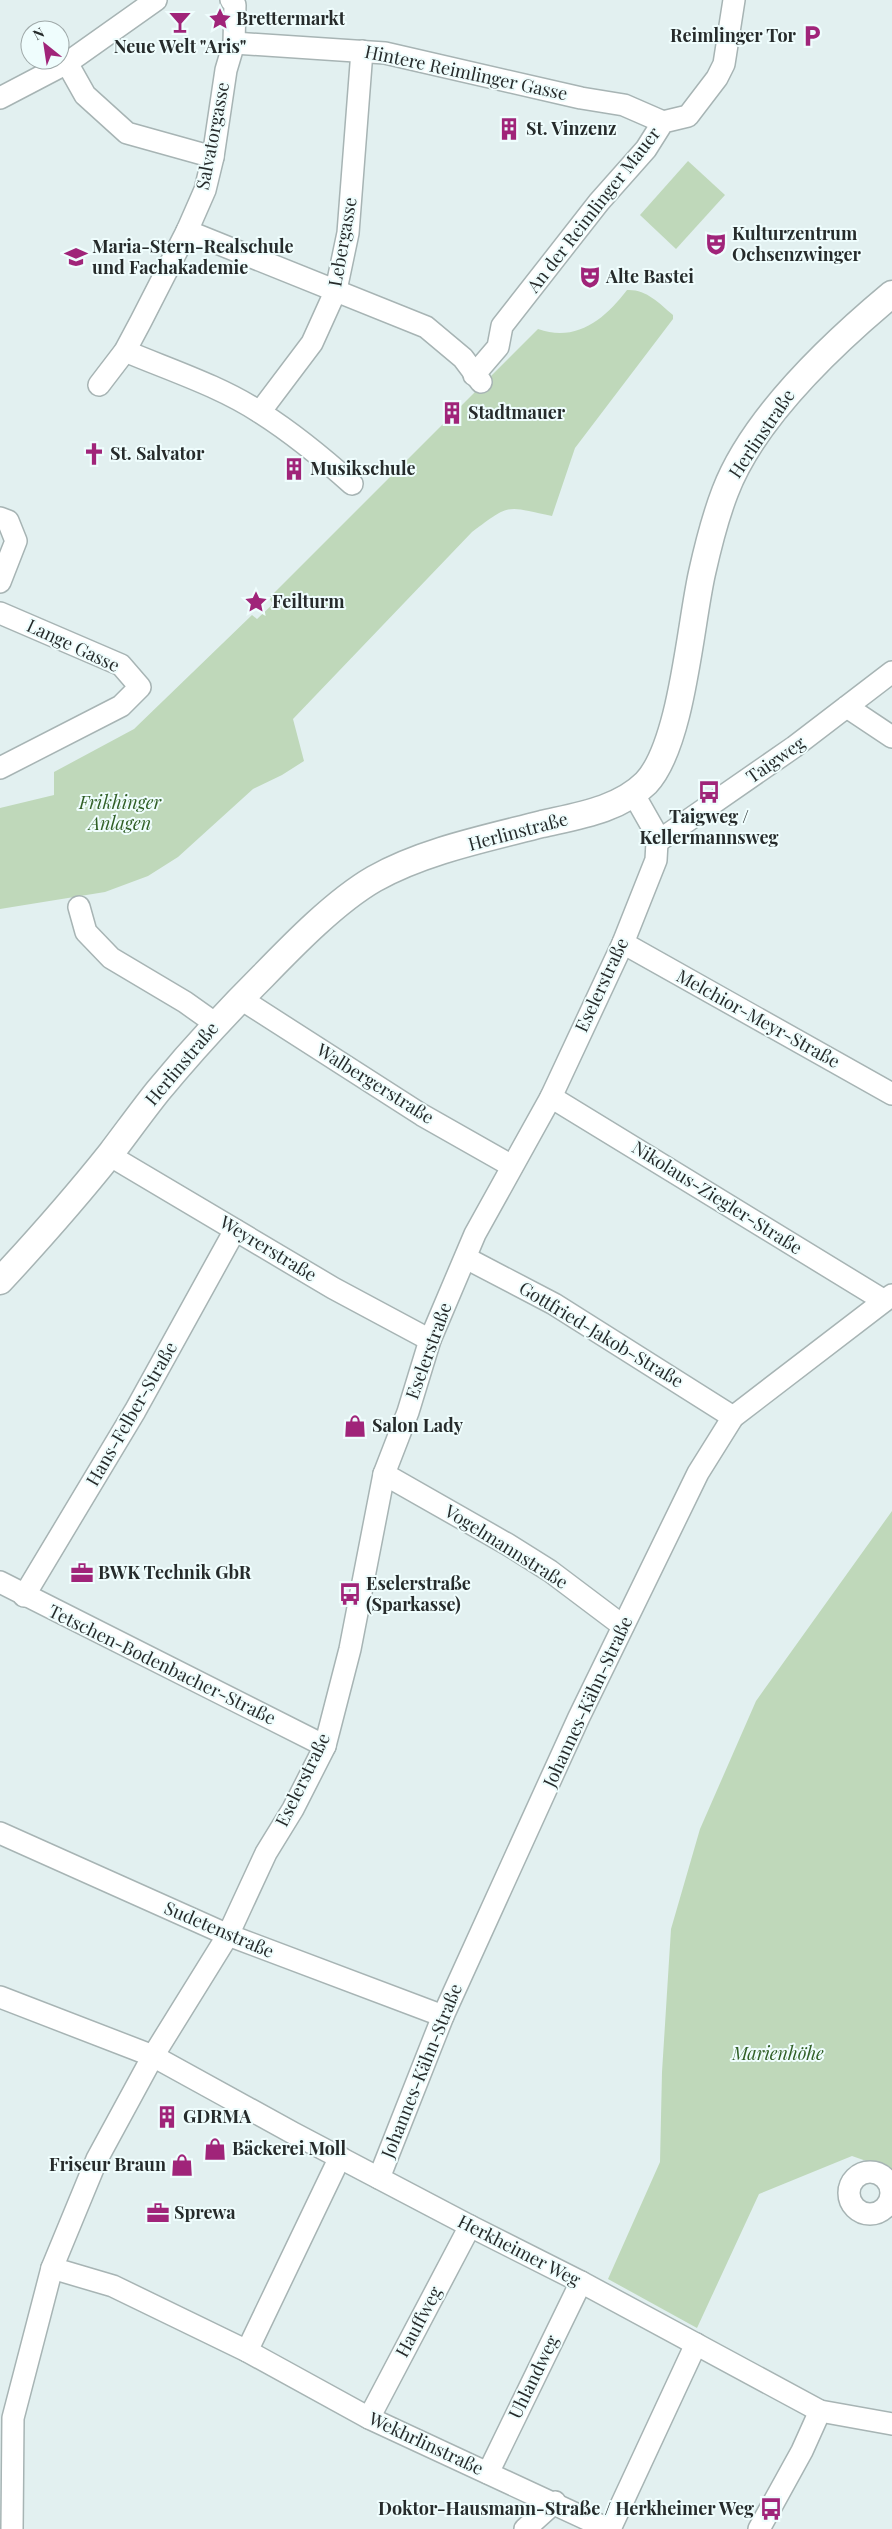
<svg xmlns="http://www.w3.org/2000/svg" width="892" height="2529" font-family="'Playfair Display',serif">
<rect width="100%" height="100%" fill="#e2f0f0"/>
<!-- green -->
<g fill="#bfd8ba">
<path d="M688,161L725,195L676,249L640,215Z"/>
<path d="M627,290C646,289 659,303 673,315V319L575,448L552,516C505,506 511,503 472,532L293,719L304,761L282,775L253,789L178,857L148,876L105,892L0,909V808L54,795V772L134,729L252,615L257,619L273,604L269,598L538,329C576,343 605,319 627,290Z"/>
<path d="M892,1511V2170L852,2156L759,2194L697,2328L608,2279L660,2162L662,2072L671,1929L700,1829L756,1701Z"/>
</g>
<g fill="none" stroke-linecap="round" stroke-linejoin="round">
<defs>
<g id="minor">
<path d="M234,43L385,53L581,98L624,105L663,122"/>
<path d="M67,63L85,95L127,133L213,157"/>
<path d="M0,98L67,63L156,0"/>
<path d="M187,231L426,327L463,358L481,382"/>
<path d="M125,351C170,370 220,386 261,413C294,434 323,458 352,484"/>
<path d="M474,375L498,347L502,326L599,202L646,149L663,122L688,116L717,78L724,64L734,0"/>
<path d="M99,385L125,351L141,321L187,231L205,190L213,157L226,70L234,43L235,5L231,0"/>
<path d="M260,412L312,343L336,290L348,233L362,51"/>
<path d="M0,518L8,521L16,541L0,582"/>
<path d="M0,613L121,665L140,687L121,706L0,768"/>
<path d="M847,707L892,737"/>
<path d="M657,842L794,747L892,672"/>
<path d="M79,907L86,932L111,958L185,1002L216,1024"/>
<path d="M623,943L892,1094"/>
<path d="M241,999L422,1115L512,1166"/>
<path d="M551,1097L883,1300"/>
<path d="M109,1155L333,1288L430,1340"/>
<path d="M466,1258L554,1304L733,1417"/>
<path d="M384,1474L507,1544L550,1571L623,1626"/>
<path d="M0,1582L325,1746"/>
<path d="M24,1596L135,1411L235,1230"/>
<path d="M0,1833L228,1935L443,2016"/>
<path d="M0,1997L153,2056L293,2133L470,2226L581,2282L820,2411L892,2424"/>
<circle cx="870" cy="2193" r="21"/>
<path d="M379,2178L443,2016L579,1717L698,1473L733,1417L892,1295"/>
<path d="M52,2268L113,2286L247,2351L369,2418L608,2529"/>
<path d="M247,2351L340,2157"/>
<path d="M369,2418L470,2226"/>
<path d="M488,2473L581,2282"/>
<path d="M12,2529L13,2418L52,2268L97,2159L153,2056L228,1935L266,1853L293,1809L325,1746L350,1649L384,1474L408,1412L430,1340L475,1234L551,1097L623,943L656,860L657,842L654,830L633,793"/>
<path d="M525,2529L555,2502"/>
<path d="M610,2529L696,2344"/>
<path d="M759,2529L802,2451L820,2411"/>
</g>
<path id="major" d="M0,1281C38,1240 76,1197 111,1153C127,1132 142,1111 158,1091C191,1051 226,1013 263,976C294,944 336,901 374,879C423,851 488,838 542,824C577,816 619,810 646,783C682,745 690,626 702,573C708,546 715,518 725,492C753,418 832,344 892,294"/>
</defs>
<!-- minor casing -->
<use href="#minor" stroke="#a7b4b4" stroke-width="24"/>
<!-- major casing -->
<use href="#major" stroke="#a7b4b4" stroke-width="29"/>
<!-- minor -->
<use href="#minor" stroke="#fff" stroke-width="21"/>
<!-- major -->
<use href="#major" stroke="#fff" stroke-width="26"/>
</g>
<!-- icons -->
<defs>
<symbol id="sight-bare" viewBox="-9 -9 18 18"><path d="M0-6L1.8-2.2L6-1.7L2.9 1.2L3.7 5.4L0 3.3L-3.7 5.4L-2.9 1.2L-6-1.7L-1.8-2.2Z" fill="#a02479" stroke="#effdfd" stroke-width="2.5" paint-order="stroke"/></symbol>
<symbol id="bar-bare" viewBox="-9 -9 18 18"><path d="M-6-5H6L.8 .8V4.5H3.5V6h-7V4.5H-.8V.8Z" fill="#a02479" stroke="#effdfd" stroke-width="2.5" paint-order="stroke"/></symbol>
<symbol id="parking-bare" viewBox="-9 -9 18 18"><path d="M-3.5-5.5H1a3.5 3.5 0 0 1 0 7H-1V5.5H-3.5ZM-1-3.4V-.6H.8a1.4 1.4 0 0 0 0-2.8Z" fill="#a02479" stroke="#effdfd" stroke-width="2.5" paint-order="stroke"/></symbol>
<symbol id="building-bare" viewBox="-9 -9 18 18"><path d="M-4-6H4V6H1V3H-1V6H-4ZM-2.5-4.3h1.7v1.8h-1.7ZM.8-4.3h1.7v1.8H.8ZM-2.5-1h1.7V.8h-1.7ZM.8-1h1.7V.8H.8Z" fill="#a02479" stroke="#effdfd" stroke-width="2.5" paint-order="stroke"/></symbol>
<symbol id="theatre-bare" viewBox="-9 -9 18 18"><path d="M-5-5.5Q0-4 5-5.5V0Q5 5 0 6Q-5 5-5 0ZM-3.3-2.5H-1v1.5H-3.3ZM1-2.5H3.3v1.5H1ZM-2.8 1Q0 5.5 2.8 1Z" fill="#a02479" stroke="#effdfd" stroke-width="2.5" paint-order="stroke"/></symbol>
<symbol id="school-bare" viewBox="-9 -9 18 18"><path d="M0-5L7-2L0 1L-7-2ZM-4 1L0 2.5L4 1V4Q0 6-4 4Z" fill="#a02479" stroke="#effdfd" stroke-width="2.5" paint-order="stroke"/></symbol>
<symbol id="church-bare" viewBox="-9 -9 18 18"><path d="M-1.2-6h2.4v3.5h3.3v2.4h-3.3V6h-2.4V-.1h-3.3v-2.4h3.3Z" fill="#a02479" stroke="#effdfd" stroke-width="2.5" paint-order="stroke"/></symbol>
<symbol id="bus-bare" viewBox="-9 -9 18 18"><path d="M-5-6H5V4H4V6H2V4H-2V6H-4V4H-5ZM-3.5-4V0h7V-4ZM-3.5 1.2v1.5H-2V1.2ZM2 1.2v1.5H3.5V1.2Z" fill="#a02479" stroke="#effdfd" stroke-width="2.5" paint-order="stroke"/></symbol>
<symbol id="shop-bare" viewBox="-9 -9 18 18"><path d="M-5-2.5h2.3a2.7 3.5 0 0 1 5.4 0H5L5.5 6h-11ZM-1.5-2.5h3a1.5 2.3 0 0 0-3 0Z" fill="#a02479" stroke="#effdfd" stroke-width="2.5" paint-order="stroke"/></symbol>
<symbol id="office-bare" viewBox="-9 -9 18 18"><path d="M-6-3h4V-5.5h4V-3h4V5H-6ZM-1-4.5V-3h2v-1.5ZM-6 0V1H6V0Z" fill="#a02479" stroke="#effdfd" stroke-width="2.5" paint-order="stroke"/></symbol>
</defs>
<g fill-rule="evenodd">
<use href="#sight-bare" x="204" y="3" width="32" height="32"/>
<use href="#bar-bare" x="164" y="6" width="32" height="32"/>
<use href="#parking-bare" x="796" y="20" width="32" height="32"/>
<use href="#building-bare" x="493" y="113" width="32" height="32"/>
<use href="#theatre-bare" x="700" y="228" width="32" height="32"/>
<use href="#school-bare" x="60" y="241" width="32" height="32"/>
<use href="#theatre-bare" x="574" y="261" width="32" height="32"/>
<use href="#building-bare" x="436" y="397" width="32" height="32"/>
<use href="#church-bare" x="78" y="438" width="32" height="32"/>
<use href="#building-bare" x="278" y="453" width="32" height="32"/>
<use href="#sight-bare" x="240" y="586" width="32" height="32"/>
<use href="#bus-bare" x="693" y="776" width="32" height="32"/>
<use href="#shop-bare" x="339" y="1410" width="32" height="32"/>
<use href="#office-bare" x="66" y="1557" width="32" height="32"/>
<use href="#bus-bare" x="334" y="1578" width="32" height="32"/>
<use href="#building-bare" x="151" y="2101" width="32" height="32"/>
<use href="#shop-bare" x="199" y="2133" width="32" height="32"/>
<use href="#shop-bare" x="166" y="2149" width="32" height="32"/>
<use href="#office-bare" x="142" y="2197" width="32" height="32"/>
<use href="#bus-bare" x="755" y="2493" width="32" height="32"/>
</g>
<g text-anchor="middle" stroke-width="4" stroke-linejoin="round" paint-order="stroke">
<!-- poi labels -->
<g font-size="18" font-weight="bold" fill="#262b2b" stroke="#effdfd" text-anchor="start">
<text x="236" y="25">Brettermarkt</text>
<text x="796" y="42" text-anchor="end">Reimlinger Tor</text>
<text x="180" y="53" text-anchor="middle">Neue Welt "Aris"</text>
<text x="526" y="135">St. Vinzenz</text>
<text x="732" y="240">Kulturzentrum<tspan x="732" dy="21">Ochsenzwinger</tspan></text>
<text x="92" y="253">Maria-Stern-Realschule<tspan x="92" dy="21">und Fachakademie</tspan></text>
<text x="606" y="283">Alte Bastei</text>
<text x="468" y="419">Stadtmauer</text>
<text x="110" y="460">St. Salvator</text>
<text x="310" y="475">Musikschule</text>
<text x="272" y="608">Feilturm</text>
<text x="709" y="823" text-anchor="middle">Taigweg /<tspan x="709" dy="21">Kellermannsweg</tspan></text>
<text x="372" y="1432">Salon Lady</text>
<text x="98" y="1579">BWK Technik GbR</text>
<text x="366" y="1590">Eselerstraße<tspan x="366" dy="21">(Sparkasse)</tspan></text>
<text x="183" y="2123">GDRMA</text>
<text x="232" y="2155">Bäckerei Moll</text>
<text x="166" y="2171" text-anchor="end">Friseur Braun</text>
<text x="174" y="2219">Sprewa</text>
<text x="754" y="2515" text-anchor="end">Doktor-Hausmann-Straße / Herkheimer Weg</text>
</g>
<!-- street labels -->
<g font-size="18" fill="#262b2b" stroke="#effdfd">
<text transform="translate(466 73) rotate(12)" y="6">Hintere Reimlinger Gasse</text>
<text transform="translate(213 136) rotate(-79)" y="6">Salvatorgasse</text>
<text transform="translate(594 210) rotate(-52)" y="6">An der Reimlinger Mauer</text>
<text transform="translate(343 242) rotate(-80)" y="6">Lebergasse</text>
<text transform="translate(762 434) rotate(-56)" y="6">Herlinstraße</text>
<text transform="translate(73 646) rotate(25)" y="6">Lange Gasse</text>
<text transform="translate(776 760) rotate(-35)" y="6">Taigweg</text>
<text transform="translate(518 832) rotate(-15)" y="6">Herlinstraße</text>
<text transform="translate(602 985) rotate(-65)" y="6">Eselerstraße</text>
<text transform="translate(758 1019) rotate(29)" y="6">Melchior-Meyr-Straße</text>
<text transform="translate(182 1064) rotate(-50)" y="6">Herlinstraße</text>
<text transform="translate(375 1084) rotate(32)" y="6">Walbergerstraße</text>
<text transform="translate(717 1198) rotate(32)" y="6">Nikolaus-Ziegler-Straße</text>
<text transform="translate(268 1249) rotate(31)" y="6">Weyrerstraße</text>
<text transform="translate(601 1335) rotate(31)" y="6">Gottfried-Jakob-Straße</text>
<text transform="translate(429 1351) rotate(-70)" y="6">Eselerstraße</text>
<text transform="translate(132 1414) rotate(-60)" y="6">Hans-Felber-Straße</text>
<text transform="translate(506 1547) rotate(32)" y="6">Vogelmannstraße</text>
<text transform="translate(162 1665) rotate(26)" y="6">Tetschen-Bodenbacher-Straße</text>
<text transform="translate(588 1702) rotate(-65)" y="6">Johannes-Kähn-Straße</text>
<text transform="translate(303 1780) rotate(-64)" y="6">Eselerstraße</text>
<text transform="translate(219 1930) rotate(23)" y="6">Sudetenstraße</text>
<text transform="translate(422 2071) rotate(-68)" y="6">Johannes-Kähn-Straße</text>
<text transform="translate(519 2251) rotate(27)" y="6">Herkheimer Weg</text>
<text transform="translate(419 2322) rotate(-62)" y="6">Hauffweg</text>
<text transform="translate(534 2377) rotate(-64)" y="6">Uhlandweg</text>
<text transform="translate(426 2444) rotate(25)" y="6">Wekhrlinstraße</text>
</g>
<!-- park labels -->
<g font-size="18" font-style="italic" fill="#305f26" stroke="#effdfd">
<text x="120" y="809">Frikhinger<tspan x="120" dy="21">Anlagen</tspan></text>
<text x="778" y="2060">Marienhöhe</text>
</g>
</g>
<!-- north arrow -->
<g transform="translate(45 45) rotate(330)"><circle r="24" fill="#effdfd" stroke="#9fa9a9"/>
<path d="M0-4L9 19L0 12L-9 19Z" fill="#a02479"/>
<text y="-8" font-size="14" font-weight="bold" text-anchor="middle" fill="#262b2b">N</text>
</g>
</svg>
